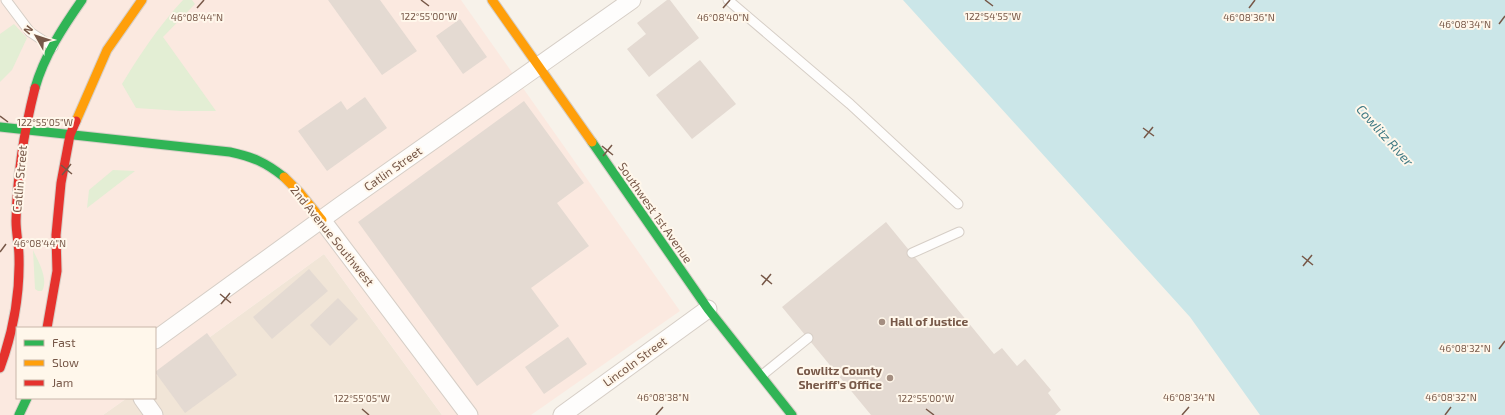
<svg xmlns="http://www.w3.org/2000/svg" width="1505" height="415" font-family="'Exo 2',sans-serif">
<rect width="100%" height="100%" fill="#f7f2ea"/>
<!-- residential -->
<path fill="#f1e5d7" d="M324,254L442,415H103L127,398H155V377Z"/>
<!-- commercial -->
<path fill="#fbe9e0" d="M0,0H461L680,311L531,415H442L324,254L155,377V328H17V398H127L103,415H0Z"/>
<!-- green -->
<g fill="#e3eed4">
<path d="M183,0H192L195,4L163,37L216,111H181L136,108L122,84C141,53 158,27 183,0Z"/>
<path d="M14,24L27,38L12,70L0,82V34Z"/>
<path d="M113,170L135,171L87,208L89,190Z"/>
<path d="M33,250C38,261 49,279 42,291H38L35,289Z"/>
</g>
<!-- water -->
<path fill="#cbe6e8" d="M903,0H1505V415H1260L1190,317Z"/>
<!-- building -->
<g fill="#e4dad2">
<path d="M328,0H380L417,51L382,75Z"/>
<path d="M667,0H670L699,38L649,77L627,49L646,34L637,23Z"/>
<path d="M460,19L487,57L463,74L436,36Z"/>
<path d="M700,60L736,104L692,139L656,95Z"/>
<path d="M365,97L387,128L327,171L298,131L341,101L347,110Z"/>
<path d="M524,101L584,183L557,203L589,246L531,288L559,326L477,386L358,222Z"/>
<path d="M886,222L994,354L1002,348L1017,366L1025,359L1051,390L1048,393L1061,410L1055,415H871L782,307Z"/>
<path d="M309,269L328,291L272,339L253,317Z"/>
<path d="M338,298L358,319L330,346L310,325Z"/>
<path d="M207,333L237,375L185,413L155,372Z"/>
<path d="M568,337L587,364L544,394L525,367Z"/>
</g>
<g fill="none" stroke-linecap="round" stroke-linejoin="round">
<defs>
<g id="lane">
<path d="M6,0L30,32L53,47"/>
<path d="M728,0L850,104L958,204"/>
<path d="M912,253L959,232"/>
<path d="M761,376L808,338"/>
</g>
<g id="street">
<path d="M322,220L469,415"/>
<path d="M155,340L340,206L632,0"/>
<path d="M142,398L154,415"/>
<path d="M562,415L708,309"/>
</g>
<g id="fast">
<path d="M35,88C44,56 63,27 82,0"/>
<path d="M0,127L230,152C253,157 265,162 284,177"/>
<path d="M592,142L708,309L792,415"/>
<path d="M19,415L27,398"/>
</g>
<g id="slow">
<path d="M492,0L592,142"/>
<path d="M76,121L107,50L142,0"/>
<path d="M284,177L300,193L322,220"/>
</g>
<g id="jam">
<path d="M47,328L57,271L56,235L61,183L70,135L76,121"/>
<path d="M0,368C13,332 20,295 19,257C19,245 16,233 16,221C17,176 24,131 35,88"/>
</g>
</defs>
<!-- lane casing -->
<use href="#lane" stroke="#d6cec6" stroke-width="11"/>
<!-- street casing -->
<use href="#street" stroke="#d6cec6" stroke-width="19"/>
<!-- fast casing -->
<use href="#fast" stroke="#d6cec6" stroke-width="11"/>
<!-- slow casing -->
<use href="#slow" stroke="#d6cec6" stroke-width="11"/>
<!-- jam casing -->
<use href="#jam" stroke="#d6cec6" stroke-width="11"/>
<!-- lane -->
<use href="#lane" stroke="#fefdfc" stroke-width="9"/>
<!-- street -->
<use href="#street" stroke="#fefdfc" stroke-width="17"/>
<!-- fast -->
<use href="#fast" stroke="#30b455" stroke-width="9"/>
<!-- slow -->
<use href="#slow" stroke="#ff9f0a" stroke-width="9"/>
<!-- jam -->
<use href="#jam" stroke="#e5322d" stroke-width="9"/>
</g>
<!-- ticks -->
<path fill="none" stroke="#775848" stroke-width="1.5" d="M421,0L429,6M985,0L993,6M197,8L204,0M723,8L730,0M1249,8L1255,0M1499,24L1505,16M0,116L8,122M1143,128L1154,136M1144,138L1153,127M602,146L613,155M603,156L612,145M61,165L72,174M62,175L71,164M0,252L6,244M1302,256L1313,265M1303,266L1312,255M761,275L772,284M762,285L771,274M220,294L231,303M221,304L230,293M1499,349L1505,341M362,409L369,415M926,409L934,415M656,415L663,407M1182,415L1189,407M1445,415L1451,407"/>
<!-- markers -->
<g fill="#a48e81" stroke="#fff7eb" stroke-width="1.5">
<circle cx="882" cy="322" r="4"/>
<circle cx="890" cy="378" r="4"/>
</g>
<g text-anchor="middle" stroke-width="4" stroke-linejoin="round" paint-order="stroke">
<!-- street labels -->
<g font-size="12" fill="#775848" stroke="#fff7eb">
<text transform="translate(393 169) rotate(-35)" y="4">Catlin Street</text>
<text transform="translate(20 179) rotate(-85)" y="4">Catlin Street</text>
<text transform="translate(655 213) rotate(55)" y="4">Southwest 1st Avenue</text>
<text transform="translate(332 236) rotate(51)" y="4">2nd Avenue Southwest</text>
<text transform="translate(635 362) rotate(-36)" y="4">Lincoln Street</text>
</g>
<!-- poi labels -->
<g font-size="12" font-weight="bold" fill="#775848" stroke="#fff7eb" text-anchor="start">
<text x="890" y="326">Hall of Justice</text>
<text x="882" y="375" text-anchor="end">Cowlitz County<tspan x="882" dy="14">Sheriff’s Office</tspan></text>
</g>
<!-- water labels -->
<g font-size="13" font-style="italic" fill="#3f7983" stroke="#fff7eb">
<text transform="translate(1385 135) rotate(48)" y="5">Cowlitz River</text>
</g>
</g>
<g font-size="10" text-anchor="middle" fill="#775848" stroke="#fff7eb" stroke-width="4" stroke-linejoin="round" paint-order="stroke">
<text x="429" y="20">122°55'00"W</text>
<text x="993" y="20">122°54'55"W</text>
<text x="197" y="21">46°08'44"N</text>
<text x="723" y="21">46°08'40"N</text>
<text x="1249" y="21">46°08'36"N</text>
<text x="1465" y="28">46°08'34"N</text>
<text x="45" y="126">122°55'05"W</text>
<text x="40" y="247">46°08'44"N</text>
<text x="1465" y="352">46°08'32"N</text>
<text x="663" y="401">46°08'38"N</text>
<text x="1189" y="401">46°08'34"N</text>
<text x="1451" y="401">46°08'32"N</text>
<text x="362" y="402">122°55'05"W</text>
<text x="926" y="402">122°55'00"W</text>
</g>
<!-- legend -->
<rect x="16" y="327" width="140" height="72" fill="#fff7eb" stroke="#c9b7aa"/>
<rect x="24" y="340" width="20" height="6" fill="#30b455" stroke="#c9b7aa"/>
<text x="52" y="347" font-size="12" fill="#775848">Fast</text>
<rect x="24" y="360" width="20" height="6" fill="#ff9f0a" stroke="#c9b7aa"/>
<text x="52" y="367" font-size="12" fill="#775848">Slow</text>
<rect x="24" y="380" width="20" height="6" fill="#e5322d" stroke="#c9b7aa"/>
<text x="52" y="387" font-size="12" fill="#775848">Jam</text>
<!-- north arrow -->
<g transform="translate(36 36) rotate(309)" stroke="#fff7eb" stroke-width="3" paint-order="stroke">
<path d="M0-3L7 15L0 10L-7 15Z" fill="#775848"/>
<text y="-6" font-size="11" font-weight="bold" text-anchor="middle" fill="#775848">N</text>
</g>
</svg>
